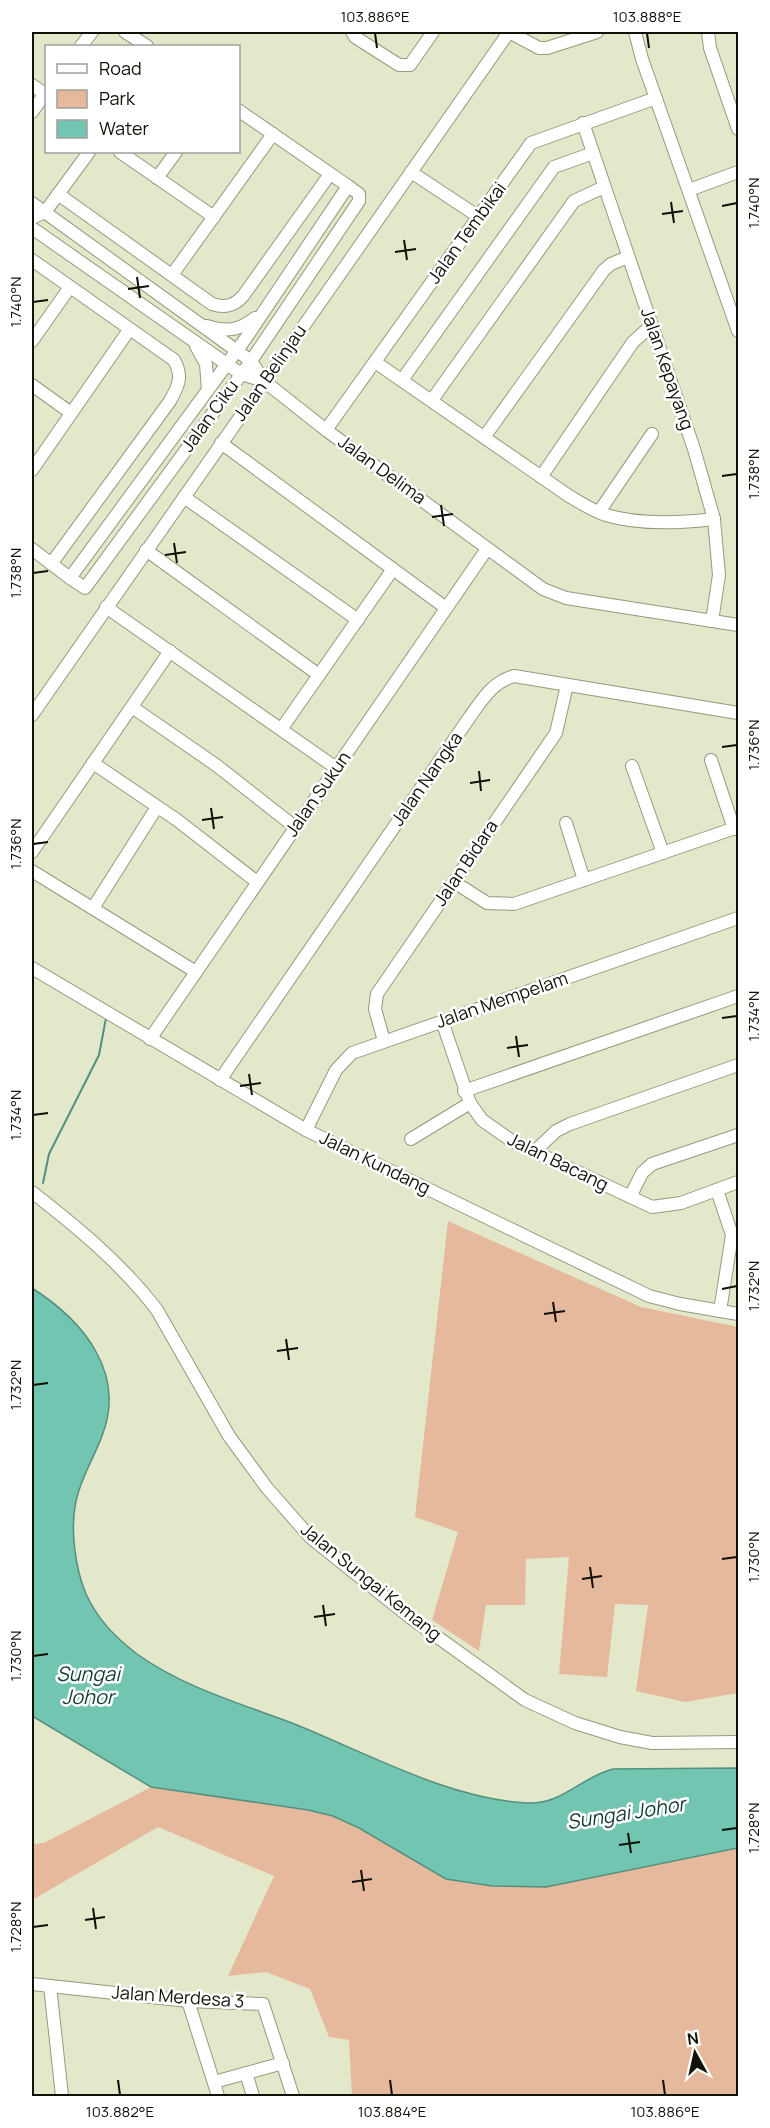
<svg xmlns="http://www.w3.org/2000/svg" width="770" height="2128" font-family="Manrope,sans-serif">
<rect width="100%" height="100%" fill="#e3e8cb"/>
<!-- green -->
<g fill="#e7b99c">
<path d="M448,1221L641,1307L738,1327V1693L685,1702L636,1691L648,1605L615,1604L607,1677L559,1674L569,1557L526,1559L525,1605H486L479,1651L432,1620L458,1532L415,1517Z"/>
<path d="M151,1787L308,1810L333,1816L465,1883L492,1886L546,1887L738,1848V2096H352L349,2040L329,2037L310,1989L266,1972L228,1976L274,1876L158,1827L32,1900V1844L44,1843Z"/>
</g>
<!-- water -->
<path fill="#72c5b0" stroke="#558f7d" stroke-width="1.5" d="M32,1288C82,1320 127,1372 102,1436C94,1458 81,1477 76,1501C70,1528 75,1568 86,1594C98,1620 115,1637 137,1654C183,1687 239,1703 292,1723C365,1752 448,1799 527,1803C562,1805 581,1777 613,1769L738,1768V1848L546,1887L492,1886L446,1879L359,1828L333,1816L308,1810L151,1787L32,1716Z"/>
<g fill="none" stroke-linecap="round" stroke-linejoin="round">
<!-- stream -->
<g stroke="#558f7d" stroke-width="2">
<path d="M43,1183L49,1154L99,1055L106,1018"/>
<path d="M32,1208L33,1205"/>
</g>
<defs>
<g id="minor">
<path d="M125,32L147,46"/>
<path d="M352,32L355,37L399,65H410L433,32"/>
<path d="M509,32L539,48H547L597,32"/>
<path d="M635,32L642,59L738,331"/>
<path d="M708,32L710,48L738,129"/>
<path d="M81,46L92,32"/>
<path d="M32,85L45,94"/>
<path d="M238,110L348,186"/>
<path d="M32,112L46,92"/>
<path d="M583,123L694,449L714,519L719,575L712,621"/>
<path d="M120,152L214,217"/>
<path d="M411,172L479,217"/>
<path d="M157,178L176,152"/>
<path d="M348,186L359,194V201L251,361L85,588L70,578L246,338Z"/>
<path d="M689,190L738,172"/>
<path d="M58,194L212,304C225,308 234,306 243,296L330,174"/>
<path d="M32,203L251,361L264,381L326,430L543,589L566,598L738,625"/>
<path d="M32,218L45,212L89,152"/>
<path d="M32,228L241,374L264,381"/>
<path d="M32,260L174,360C183,376 179,385 170,401L51,564"/>
<path d="M172,275L273,134"/>
<path d="M207,326C226,332 239,331 255,318"/>
<path d="M32,341L70,287"/>
<path d="M196,346L206,364L208,390"/>
<path d="M375,362L569,496C581,503 593,511 606,515C639,525 681,523 714,519"/>
<path d="M402,380L554,167L593,153"/>
<path d="M32,385L71,413"/>
<path d="M432,400L574,201L604,187"/>
<path d="M326,430L531,143L656,98"/>
<path d="M485,436L604,270L611,264L628,257"/>
<path d="M221,443L446,608"/>
<path d="M32,470L129,330"/>
<path d="M541,477L633,342L652,325"/>
<path d="M184,497L358,620"/>
<path d="M599,512L652,434"/>
<path d="M32,549L70,578"/>
<path d="M146,550L319,675"/>
<path d="M106,607L336,768"/>
<path d="M132,707L216,765L295,827"/>
<path d="M32,715L509,32"/>
<path d="M282,728L393,569"/>
<path d="M711,760L734,829"/>
<path d="M93,763L177,820L257,882"/>
<path d="M632,766L663,853"/>
<path d="M566,823L584,880"/>
<path d="M32,852L170,651"/>
<path d="M32,871L196,972"/>
<path d="M454,882L487,903L514,904L738,827"/>
<path d="M93,908L157,807"/>
<path d="M32,968L306,1130L649,1296L680,1304L738,1314"/>
<path d="M442,1021L470,1103L482,1120L512,1141L652,1207L681,1203L738,1182"/>
<path d="M150,1039L487,549"/>
<path d="M384,1041L375,1009L377,994L556,733L567,685"/>
<path d="M220,1080L469,718C482,700 492,682 514,676L738,713"/>
<path d="M464,1091L738,996"/>
<path d="M306,1130L336,1070L352,1053L738,918"/>
<path d="M411,1139L470,1103"/>
<path d="M534,1152L556,1131L570,1124L738,1065"/>
<path d="M717,1190L732,1235L720,1311"/>
<path d="M32,1192C77,1227 122,1264 157,1310L229,1436L267,1488L310,1537L411,1618L525,1700L575,1723L620,1737L652,1743L738,1742"/>
<path d="M630,1197L642,1173L652,1164L738,1135"/>
<path d="M32,1984L188,2001L263,2004L293,2096"/>
<path d="M50,1986L62,2096"/>
<path d="M188,2001L218,2096"/>
<path d="M246,2073L253,2096"/>
<path d="M214,2082L283,2063"/>
</g>
</defs>
<!-- minor casing -->
<use href="#minor" stroke="#959a7e" stroke-width="14"/>
<!-- minor -->
<use href="#minor" stroke="#fff" stroke-width="12"/>
</g>
<!-- ticks -->
<path fill="none" stroke="#101107" stroke-width="2" d="M375,33L377,48M647,33L649,48M671,202L674,223M722,206L737,203M662,214L683,211M404,240L407,260M395,252L416,249M137,277L140,298M128,289L149,286M33,302L48,300M722,476L737,474M441,505L444,526M432,517L453,514M174,543L177,563M165,555L186,552M33,573L48,571M722,747L737,745M479,771L481,791M470,783L490,780M211,808L214,829M202,820L223,817M33,844L48,842M722,1018L737,1016M516,1036L519,1057M507,1048L528,1045M249,1074L252,1095M240,1086L261,1083M33,1115L48,1113M722,1289L737,1286M553,1302L556,1322M544,1314L565,1311M286,1339L289,1360M277,1351L298,1348M33,1385L48,1383M722,1559L737,1557M590,1567L593,1588M582,1579L602,1576M323,1605L326,1626M314,1617L335,1614M33,1656L48,1654M722,1830L737,1828M628,1833L631,1853M619,1845L640,1842M361,1870L364,1891M352,1882L372,1879M93,1908L96,1929M85,1920L105,1917M33,1927L48,1925M118,2080L120,2095M390,2080L392,2095M663,2080L665,2095"/>
<g text-anchor="middle" stroke-width="5" stroke-linejoin="round" paint-order="stroke">
<!-- street labels -->
<g font-size="18" fill="#101107" stroke="#fff">
<text transform="translate(467 233) rotate(-54)" y="6">Jalan Tembikai</text>
<text transform="translate(667 369) rotate(71)" y="6">Jalan Kepayang</text>
<text transform="translate(270 373) rotate(-55)" y="6">Jalan Belinjau</text>
<text transform="translate(210 416) rotate(-54)" y="6">Jalan Ciku</text>
<text transform="translate(382 470) rotate(36)" y="6">Jalan Delima</text>
<text transform="translate(427 779) rotate(-55)" y="6">Jalan Nangka</text>
<text transform="translate(318 794) rotate(-55)" y="6">Jalan Sukun</text>
<text transform="translate(466 863) rotate(-56)" y="6">Jalan Bidara</text>
<text transform="translate(502 1000) rotate(-19)" y="6">Jalan Mempelam</text>
<text transform="translate(558 1162) rotate(26)" y="6">Jalan Bacang</text>
<text transform="translate(375 1163) rotate(26)" y="6">Jalan Kundang</text>
<text transform="translate(371 1582) rotate(39)" y="6">Jalan Sungai Kemang</text>
<text transform="translate(178 1997) rotate(4)" y="6">Jalan Merdesa 3</text>
</g>
<!-- water labels -->
<g font-size="20" font-style="italic" fill="#143b33" stroke="#fff">
<text x="88" y="1681">Sungai<tspan x="88" dy="23">Johor</tspan></text>
<text transform="translate(626 1813) rotate(-9)" y="7">Sungai Johor</text>
</g>
</g>
<!-- border -->
<rect width="770" height="2128" fill="none" stroke="#ffffff" stroke-width="66"/>
<!-- legend -->
<rect x="45" y="45" width="195" height="108" fill="#ffffff" stroke="#9fa09c" stroke-width="1.5"/>
<rect x="57" y="64" width="30" height="9" fill="#ffffff" stroke="#9fa09c" stroke-width="1.5"/>
<text x="99" y="75" font-size="18" fill="#101107">Road</text>
<rect x="57" y="90" width="30" height="18" fill="#e7b99c" stroke="#9fa09c" stroke-width="1.5"/>
<text x="99" y="105" font-size="18" fill="#101107">Park</text>
<rect x="57" y="120" width="30" height="18" fill="#72c5b0" stroke="#9fa09c" stroke-width="1.5"/>
<text x="99" y="135" font-size="18" fill="#101107">Water</text>
<!-- north arrow -->
<g transform="translate(695 2053) rotate(352)" stroke="#ffffff" stroke-width="4.5" paint-order="stroke">
<path d="M0-4.5L10 22L0 15L-10 22Z" fill="#101107"/>
<text y="-9" font-size="16" font-weight="bold" text-anchor="middle" fill="#101107">N</text>
</g>
<rect x="33" y="33" width="704" height="2062" fill="none" stroke="#101107" stroke-width="2"/>
<g font-size="15" text-anchor="middle" fill="#101107">
<text x="375" y="22">103.886°E</text>
<text x="647" y="22">103.888°E</text>
<text transform="translate(754 203) rotate(-90)" y="5">1.740°N</text>
<text transform="translate(16 302) rotate(-90)" y="5">1.740°N</text>
<text transform="translate(754 474) rotate(-90)" y="5">1.738°N</text>
<text transform="translate(16 573) rotate(-90)" y="5">1.738°N</text>
<text transform="translate(754 745) rotate(-90)" y="5">1.736°N</text>
<text transform="translate(16 844) rotate(-90)" y="5">1.736°N</text>
<text transform="translate(754 1016) rotate(-90)" y="5">1.734°N</text>
<text transform="translate(16 1115) rotate(-90)" y="5">1.734°N</text>
<text transform="translate(754 1286) rotate(-90)" y="5">1.732°N</text>
<text transform="translate(16 1385) rotate(-90)" y="5">1.732°N</text>
<text transform="translate(754 1557) rotate(-90)" y="5">1.730°N</text>
<text transform="translate(16 1656) rotate(-90)" y="5">1.730°N</text>
<text transform="translate(754 1828) rotate(-90)" y="5">1.728°N</text>
<text transform="translate(16 1927) rotate(-90)" y="5">1.728°N</text>
<text x="120" y="2117">103.882°E</text>
<text x="392" y="2117">103.884°E</text>
<text x="665" y="2117">103.886°E</text>
</g>
</svg>
